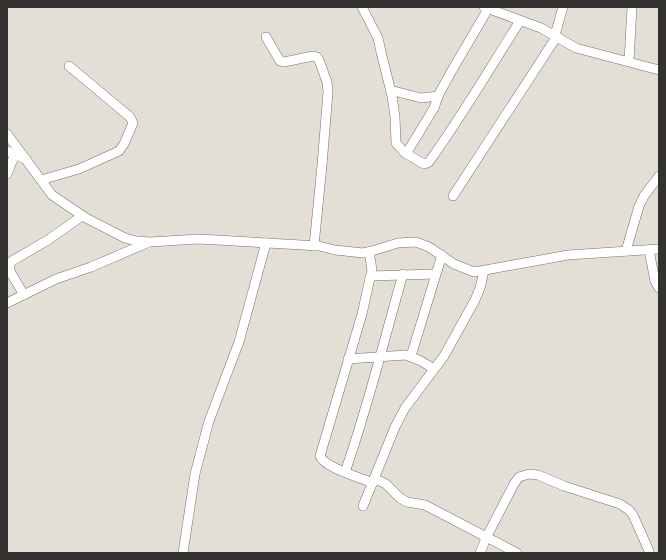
<svg xmlns="http://www.w3.org/2000/svg" width="666" height="560" font-family="Montserrat,sans-serif">
<rect width="100%" height="100%" fill="#e3ded6"/>
<g fill="none" stroke-linecap="round" stroke-linejoin="round">
<defs>
<g id="minor">
<path d="M362,7L378,38L381,52L392,96L395,117L396,143L405,153L424,164L429,162C462,116 490,68 520,21"/>
<path d="M484,7L541,28L576,48L659,70"/>
<path d="M555,35L563,7"/>
<path d="M266,37L280,61L284,62L313,56L317,57L319,60L327,82L328,92L322,165L314,246"/>
<path d="M629,61L632,7"/>
<path d="M390,90L421,98L438,96"/>
<path d="M7,134L52,195L86,218L125,238L136,241L150,242L199,239L319,246L335,250L363,253L372,251L398,243L416,242L429,247L454,264L474,272L568,255L659,249"/>
<path d="M7,151L26,159"/>
<path d="M406,154L434,108L439,94L451,72L488,9"/>
<path d="M7,174L15,154"/>
<path d="M41,180L79,169L119,151L124,144L133,123L130,117L69,66"/>
<path d="M453,196L557,36"/>
<path d="M649,250L655,281L659,288"/>
<path d="M626,251L639,206L644,196L659,176"/>
<path d="M369,252L371,263L372,272L370,278L362,314L320,456C325,468 359,477 373,483"/>
<path d="M371,276L435,274"/>
<path d="M24,295L11,273C9,268 9,265 12,261L48,240L82,216"/>
<path d="M7,303L56,279L91,267L147,243"/>
<path d="M411,356L442,255"/>
<path d="M348,359L406,355L421,361L434,369"/>
<path d="M345,472C368,407 384,340 403,274"/>
<path d="M374,478L386,484L400,498L407,502L425,505L517,553"/>
<path d="M363,506L395,427L405,408L444,356L475,300L480,288L484,271"/>
<path d="M183,553L195,474L209,421L239,342L266,243"/>
<path d="M480,553L486,538L514,484L519,477L529,474L538,475L564,486L620,504L629,510L633,515L649,551"/>
</g>
</defs>
<!-- minor casing -->
<use href="#minor" stroke="#76716a" stroke-width="10"/>
<!-- minor -->
<use href="#minor" stroke="#fff" stroke-width="9"/>
</g>
<!-- border -->
<rect width="666" height="560" fill="none" stroke="#34322f" stroke-width="16"/>
</svg>
